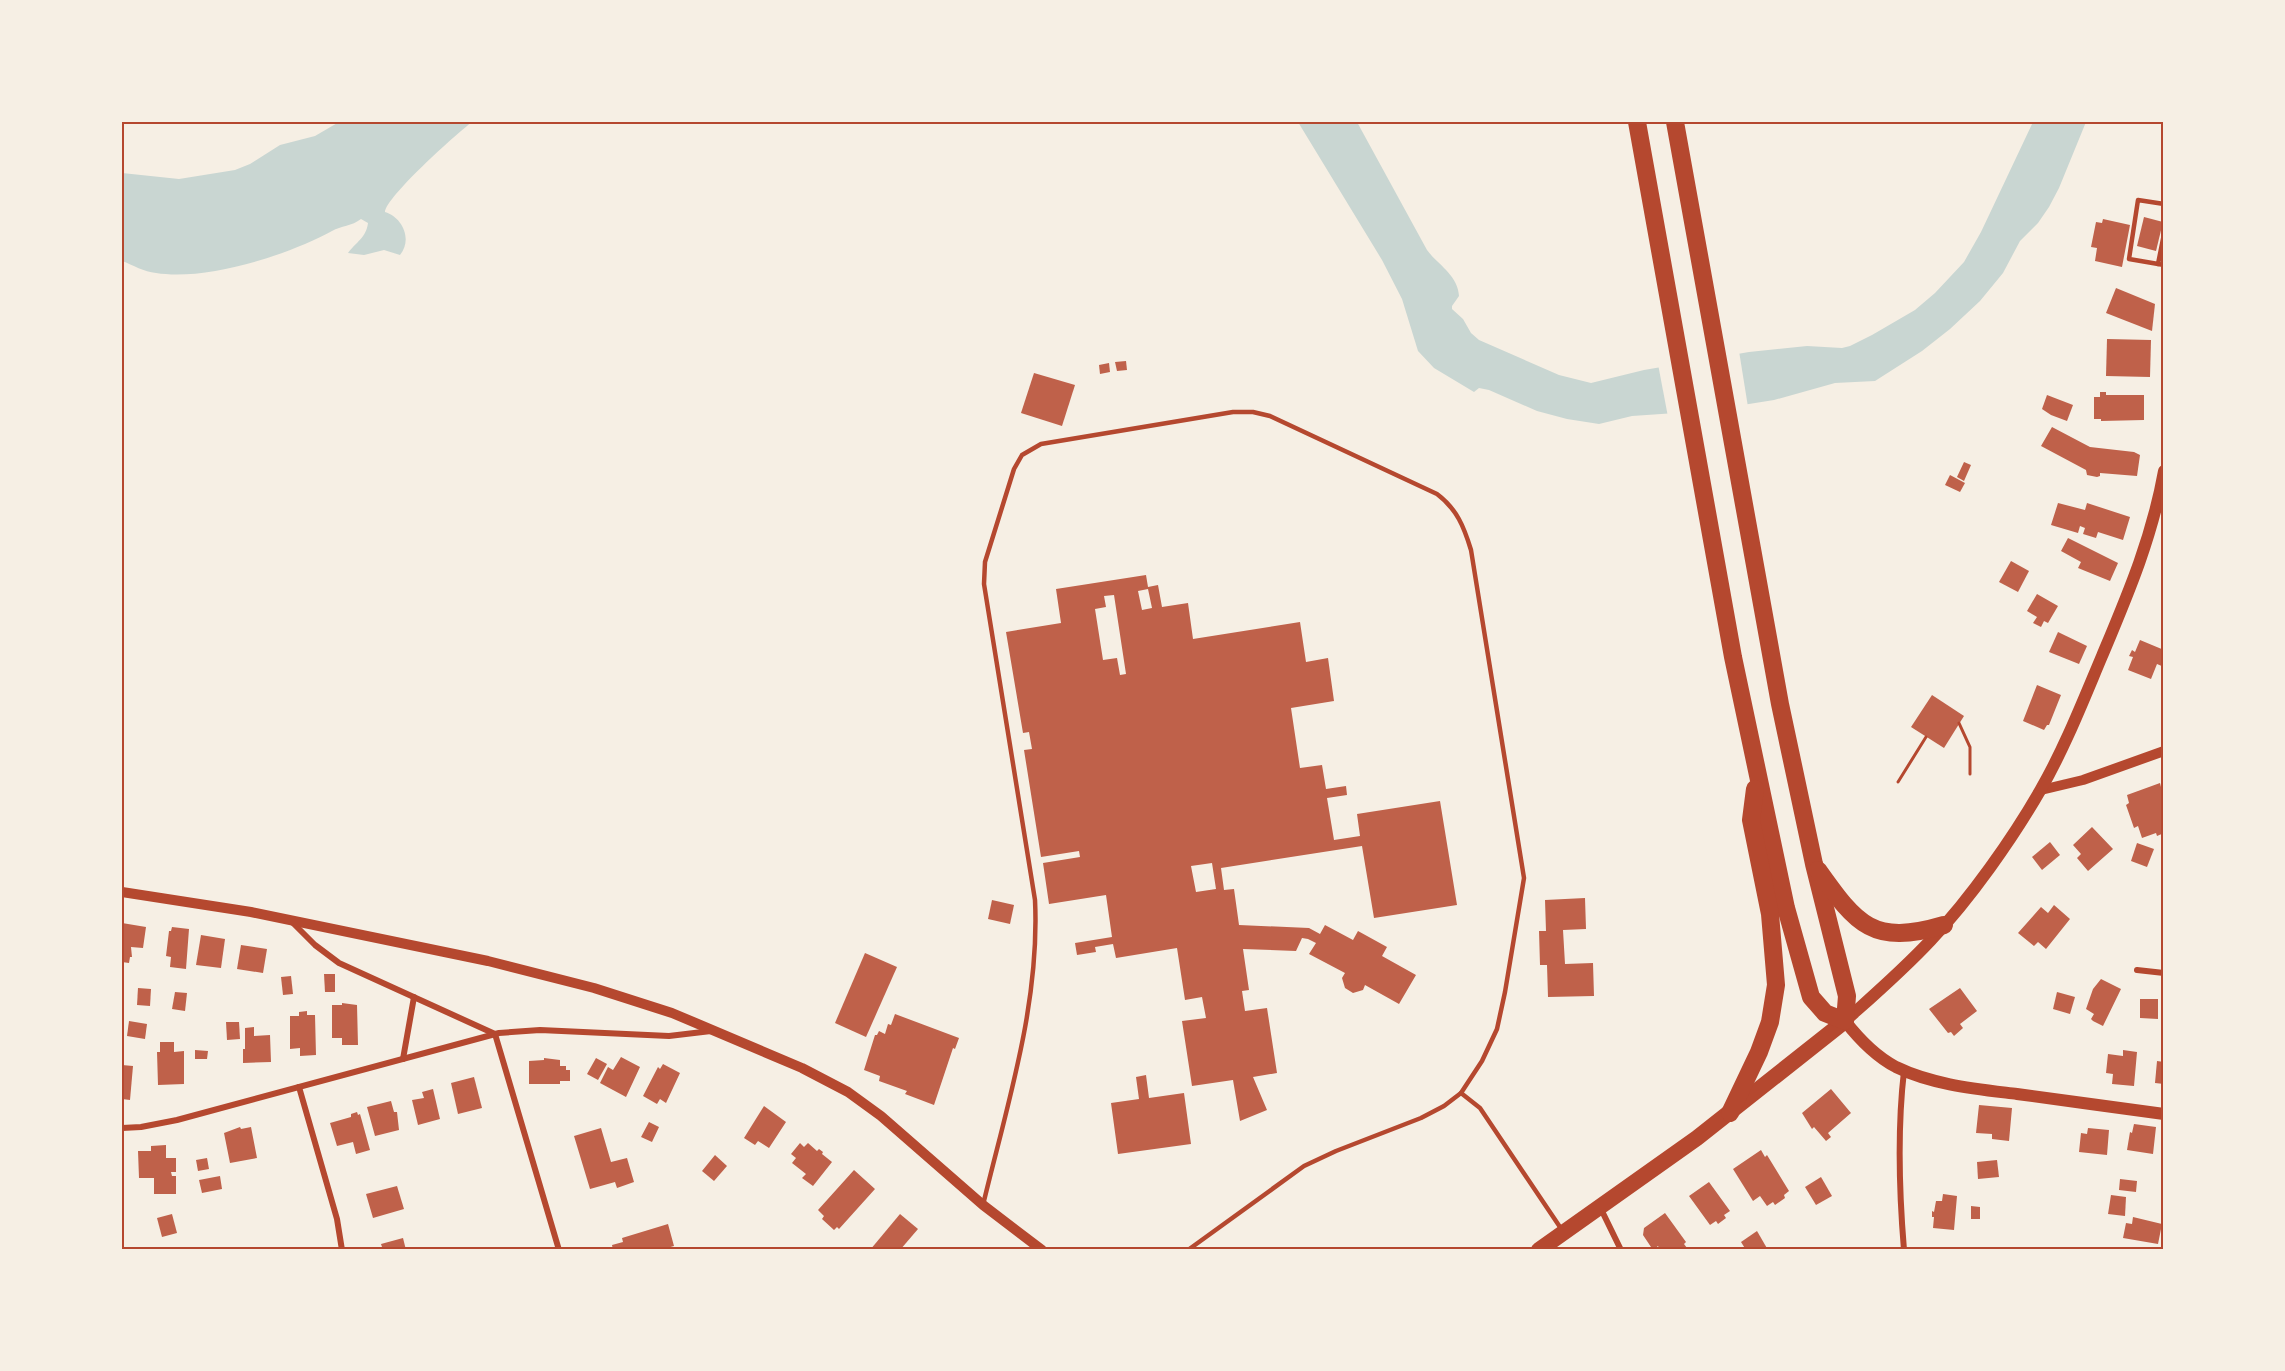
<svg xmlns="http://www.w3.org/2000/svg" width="2285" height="1371" font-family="'IBM Plex Serif',serif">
<rect width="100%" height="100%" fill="#f6efe4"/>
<!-- water -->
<g fill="#c9d6d2">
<path d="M339,122H472C456,134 386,197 385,212C402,217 413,239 400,255L384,250L364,255L348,253C356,242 366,238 368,223L361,219C352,226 341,226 332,231C288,255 207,281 156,273C144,272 133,265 122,261V173L179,179L235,170L250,164L280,145L315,136Z"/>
<path d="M1298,122H1357L1427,250C1438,265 1458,275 1459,296L1452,306V309L1463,319L1471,333L1479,340L1559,375L1591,383L1644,370L1749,352L1807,346L1842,348L1850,346L1872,335L1915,310L1935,293L1964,262L1981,232L2033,122H2086L2059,188L2049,207L2038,223L2020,241L2003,273L1980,301L1950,329L1922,351L1875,381L1835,383L1774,400L1705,411L1632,416L1599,424L1567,419L1537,411L1489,390L1479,388L1474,392L1434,368L1418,351L1402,299L1382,260Z"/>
</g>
<!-- pier -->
<path fill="#f6efe4" d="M1739,351L1748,407L1668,417L1658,364Z"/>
<!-- building -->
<g fill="#bf614a" fill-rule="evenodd">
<path d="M2144,217L2163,222L2156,251L2137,246Z"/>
<path d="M2103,219L2130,225L2122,267L2095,261L2097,248L2091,247L2096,222L2102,223Z"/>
<path d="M2116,288L2155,304L2152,331L2106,313Z"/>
<path d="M2107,339L2151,340L2150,377L2106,376Z"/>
<path d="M1126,361L1127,370L1117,371L1115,362Z"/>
<path d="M1109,363L1110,372L1100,374L1099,365Z"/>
<path d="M1034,373L1075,385L1062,426L1021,413Z"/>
<path d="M2100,392H2106V395H2144V420L2101,421V419H2094V397H2100Z"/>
<path d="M2047,395L2073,405L2067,421L2051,415L2042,409Z"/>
<path d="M2052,427L2090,447L2134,452L2140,455L2137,476L2100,473V476L2097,477L2087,475L2086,470L2041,446Z"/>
<path d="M1964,462L1971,465L1964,481L1957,477Z"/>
<path d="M1950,475L1965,483L1960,492L1945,485Z"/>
<path d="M2058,503L2085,510L2087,503L2130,517L2123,540L2098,532L2096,538L2083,534L2085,528L2080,526L2078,533L2051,525Z"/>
<path d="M2068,538L2118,563L2110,581L2078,568L2081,562L2061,551Z"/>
<path d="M2011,561L2029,571L2018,592L1999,582Z"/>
<path d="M1146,575L1148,587L1158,585L1162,607L1188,603L1193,639L1300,622L1306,662L1328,658L1334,701L1291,708L1300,768L1322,765L1326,789L1346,786L1347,795L1327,798L1334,840L1360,836L1357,814L1440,801L1457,905L1374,918L1362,846L1221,868L1224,890L1234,889L1239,925L1309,928L1320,934L1325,925L1353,940L1358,931L1387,947L1382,956L1416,975L1399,1004L1365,985L1363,990L1353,993L1345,988L1342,978L1345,973L1309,954L1316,943L1308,939L1302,938L1296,951L1243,949L1249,990L1242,991L1245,1011L1267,1008L1277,1073L1253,1077L1267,1110L1240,1121L1233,1080L1192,1086L1182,1021L1206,1018L1202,997L1185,1000L1177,948L1116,958L1113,944L1095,947L1096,952L1077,955L1075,943L1112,937L1106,895L1049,904L1043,863L1080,857L1079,851L1041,857L1024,750L1032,749L1029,732L1023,733L1006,632L1061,623L1056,589ZM1148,589L1152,608L1142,610L1138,591ZM1114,595L1126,674L1120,675L1117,658L1103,660L1095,609L1106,607L1104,596ZM1212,863L1216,889L1196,892L1191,866Z"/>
<path d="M2037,594L2058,606L2048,623L2044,621L2041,627L2033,623L2037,617L2027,611Z"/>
<path d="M2058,632L2087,646L2079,664L2049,652Z"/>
<path d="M2140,640L2164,650V667L2157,664L2151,679L2128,670L2133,657L2129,656L2132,650L2135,652Z"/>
<path d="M2037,685L2061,695L2049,725H2047L2044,730L2023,721Z"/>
<path d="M1932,695L1964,716L1944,748L1911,727Z"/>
<path d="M2160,783L2161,787L2164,786V833L2157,836L2156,833L2142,838L2138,826L2134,828L2126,805L2129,803L2127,795Z"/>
<path d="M2092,827L2113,849L2088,871L2077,858L2081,854L2073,845Z"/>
<path d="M2050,842L2060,855L2042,870L2032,857Z"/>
<path d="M2137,843L2154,849L2147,867L2131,861Z"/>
<path d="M1585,898L1586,929L1563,930L1565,964L1593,963L1594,996L1548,997L1547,965H1540L1539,931H1546L1545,900Z"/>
<path d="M992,900L1014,905L1010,924L988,919Z"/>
<path d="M2054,905L2070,919L2046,949L2038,942L2034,946L2018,933L2041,907L2048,913Z"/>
<path d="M122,923L146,927L143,948L131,947L132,957H130L129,963L122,962Z"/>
<path d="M172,927L189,929L186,969L170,967L171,957L166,956L169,931H171Z"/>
<path d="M201,935L225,939L221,968L196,965Z"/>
<path d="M241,945L267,949L263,973L237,969Z"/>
<path d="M865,953L897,967L866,1037L835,1023Z"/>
<path d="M324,974H335V992H325Z"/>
<path d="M291,976L293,994L283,995L281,977Z"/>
<path d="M2101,979L2121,989L2103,1026L2093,1021L2091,1019L2094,1014L2086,1009L2093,989Z"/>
<path d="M138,988L151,989L150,1006L137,1005Z"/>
<path d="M1960,988L1977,1011L1960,1024L1963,1028L1954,1036L1951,1032L1948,1033L1929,1009Z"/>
<path d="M175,992L187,993L185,1011L172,1009Z"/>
<path d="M2057,992L2075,997L2070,1014L2053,1009Z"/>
<path d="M2140,999H2158V1019L2140,1018Z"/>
<path d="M342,1003L357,1005L358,1045H342V1038H332V1005H342Z"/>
<path d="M307,1011V1015H315L316,1055L300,1056V1048L290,1049V1016H299V1012Z"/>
<path d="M895,1014L959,1038L955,1049L953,1048L934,1105L905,1094L907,1091L879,1081L880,1076L864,1070L875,1035H877L879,1031L885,1034L888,1024L891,1025Z"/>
<path d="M129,1021L147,1024L145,1039L127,1036Z"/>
<path d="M226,1022H239L240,1039L227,1040Z"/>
<path d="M254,1027V1036L270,1035L271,1062L243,1063V1049H245V1028Z"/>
<path d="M160,1042H174V1052L184,1051V1084L158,1085L157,1052H160Z"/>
<path d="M195,1050L208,1051L207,1059H195Z"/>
<path d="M2123,1050L2137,1052L2134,1086L2112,1084L2113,1074L2106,1073L2108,1054L2123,1056Z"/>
<path d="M621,1057L640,1067L626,1097L600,1083L608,1067L613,1070Z"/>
<path d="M544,1058L560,1060V1066H566V1070H570V1081H560V1084H529V1061L544,1060Z"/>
<path d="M596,1058L607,1064L598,1080L587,1074Z"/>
<path d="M2157,1061L2164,1062V1084L2155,1083Z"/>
<path d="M663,1064L680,1073L666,1103L660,1099L657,1104L643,1096L658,1067L660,1069Z"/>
<path d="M122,1065L133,1066L130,1100L122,1099Z"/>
<path d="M1146,1075L1149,1098L1184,1093L1191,1144L1118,1154L1111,1103L1139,1099L1136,1077Z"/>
<path d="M474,1077L482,1108L458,1114L451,1083Z"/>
<path d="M433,1089L440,1119L418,1125L412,1100L424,1098L422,1092Z"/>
<path d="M1831,1089L1851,1113L1828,1133L1831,1137L1826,1141L1814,1127L1812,1129L1802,1113Z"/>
<path d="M391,1101L394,1112H397L399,1130L375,1136L367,1107Z"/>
<path d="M1979,1105L2012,1108L2009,1141L1992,1139V1134L1976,1133Z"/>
<path d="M764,1106L786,1122L769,1148L758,1141L755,1145L744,1138Z"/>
<path d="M357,1112L358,1115L360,1114L370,1150L356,1154L353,1142L337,1146L330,1123L351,1117V1114Z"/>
<path d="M649,1122L659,1127L652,1142L641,1137Z"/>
<path d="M2134,1124L2156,1127L2153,1154L2127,1150L2130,1132L2132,1133Z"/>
<path d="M240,1127L241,1129L251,1127L257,1158L230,1163L224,1133Z"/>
<path d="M601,1128L611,1162L627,1158L634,1182L617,1188L615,1182L590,1189L574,1136Z"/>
<path d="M2088,1128L2109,1130L2107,1155L2079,1152L2081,1133L2087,1134Z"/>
<path d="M800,1143L804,1147L808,1143L817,1151L819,1149L823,1152L822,1154L832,1162L813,1186L802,1178L806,1174L792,1163L796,1158L791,1154Z"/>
<path d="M166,1145V1158H176V1172H171L172,1176H176V1194H154V1178H139L138,1151H151V1146Z"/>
<path d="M1761,1150L1765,1157L1767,1155L1789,1191L1784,1195L1785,1198L1775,1205L1773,1202L1767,1206L1760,1196L1753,1201L1733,1169Z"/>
<path d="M715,1155L727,1166L714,1181L702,1171Z"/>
<path d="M207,1158L209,1169L198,1171L196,1160Z"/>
<path d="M1997,1160L1999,1177L1978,1179L1977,1162Z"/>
<path d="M854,1170L875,1189L839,1229L837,1227L834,1230L822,1219L824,1216L818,1210Z"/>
<path d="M220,1176L222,1189L202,1193L199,1180Z"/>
<path d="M1821,1177L1832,1196L1816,1205L1805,1187Z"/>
<path d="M2120,1179L2137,1181L2136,1192L2119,1190Z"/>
<path d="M1709,1182L1730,1211L1724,1215L1726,1218L1718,1224L1716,1221L1710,1225L1689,1196Z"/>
<path d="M397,1186L404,1209L373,1218L366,1194Z"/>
<path d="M1943,1194L1957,1196L1954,1230L1933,1228L1934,1217H1932V1211L1934,1212L1936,1201H1942Z"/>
<path d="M2111,1195L2126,1197L2125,1216L2108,1214Z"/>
<path d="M1971,1206L1980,1207V1219H1971Z"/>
<path d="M1665,1213L1686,1242L1684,1244L1687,1248L1685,1250H1660L1658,1246L1653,1250L1643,1235L1644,1228Z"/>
<path d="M172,1214L177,1233L162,1237L157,1218Z"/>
<path d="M900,1214L918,1229L900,1250H870Z"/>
<path d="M2133,1217L2162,1224L2158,1244L2123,1238L2126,1223L2132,1224Z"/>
<path d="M668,1224L674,1246L660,1250H613L612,1245L623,1242L622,1238Z"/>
<path d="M1757,1231L1768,1250H1746L1741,1242Z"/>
<path d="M403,1238L406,1250H383L381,1244Z"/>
</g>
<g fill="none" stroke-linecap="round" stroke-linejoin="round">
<!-- path -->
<g stroke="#b5482f" stroke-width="3">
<path d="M1959,723L1970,747V774"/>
<path d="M1898,782L1926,737"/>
</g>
<!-- service -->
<g stroke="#b5482f" stroke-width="4.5">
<path d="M2164,204L2138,200L2129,259L2164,265"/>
<path d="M2158,264L2164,234"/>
<path d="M1461,1093L1480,1108L1562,1230"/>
<path d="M983,1205C1007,1105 1040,1004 1035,900L984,584L985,562L1014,469L1022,455L1041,444L1233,412H1253L1270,416L1437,494C1457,509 1464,527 1471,550L1524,878L1505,992L1497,1029L1482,1061L1461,1093L1444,1106L1421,1118L1336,1151L1304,1166L1188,1250"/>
</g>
<!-- minor -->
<g stroke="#b5482f" stroke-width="6">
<path d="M292,922L315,945L339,963L495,1034L559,1250"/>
<path d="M2137,970L2164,973"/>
<path d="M403,1059L414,997"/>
<path d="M299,1087L337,1219L342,1250"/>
<path d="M122,1128L141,1127L177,1120L499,1033L540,1030L669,1036L711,1031"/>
<path d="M1600,1207L1621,1250"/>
<path d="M1904,1250C1899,1190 1897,1131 1904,1071"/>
</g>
<!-- tertiary -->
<g stroke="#b5482f" stroke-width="10">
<path d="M2041,790L2083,780L2164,751"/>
<path d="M122,892L251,912L488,961L594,988L672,1013L802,1068L848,1092L881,1116L983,1205L1042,1250"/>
</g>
<!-- secondary -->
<path stroke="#b5482f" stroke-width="12" d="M2164,471C2152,538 2128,594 2102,656C2083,701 2065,747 2041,789C2013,838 1970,899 1931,940C1904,969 1874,995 1845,1021C1859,1039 1875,1056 1896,1067C1933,1085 1977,1089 2017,1094C2066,1101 2115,1107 2164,1114"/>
<!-- trunk -->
<path stroke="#b5482f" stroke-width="16" d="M1539,1250L1697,1138L1845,1021"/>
<!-- motorway -->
<g stroke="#b5482f" stroke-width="18">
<path d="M1637,122L1733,657L1786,908L1811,997L1825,1013L1845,1021L1847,996L1814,864L1780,704L1675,122"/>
<path d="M1818,870C1857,925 1873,946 1944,925"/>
<path d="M1730,1113L1759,1052L1770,1022L1776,985L1770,914L1751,820L1755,789"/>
</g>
</g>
<!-- border -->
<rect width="2285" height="1371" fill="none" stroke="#f6efe4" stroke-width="246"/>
<rect x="123" y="123" width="2039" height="1125" fill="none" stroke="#b5482f" stroke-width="2"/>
</svg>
